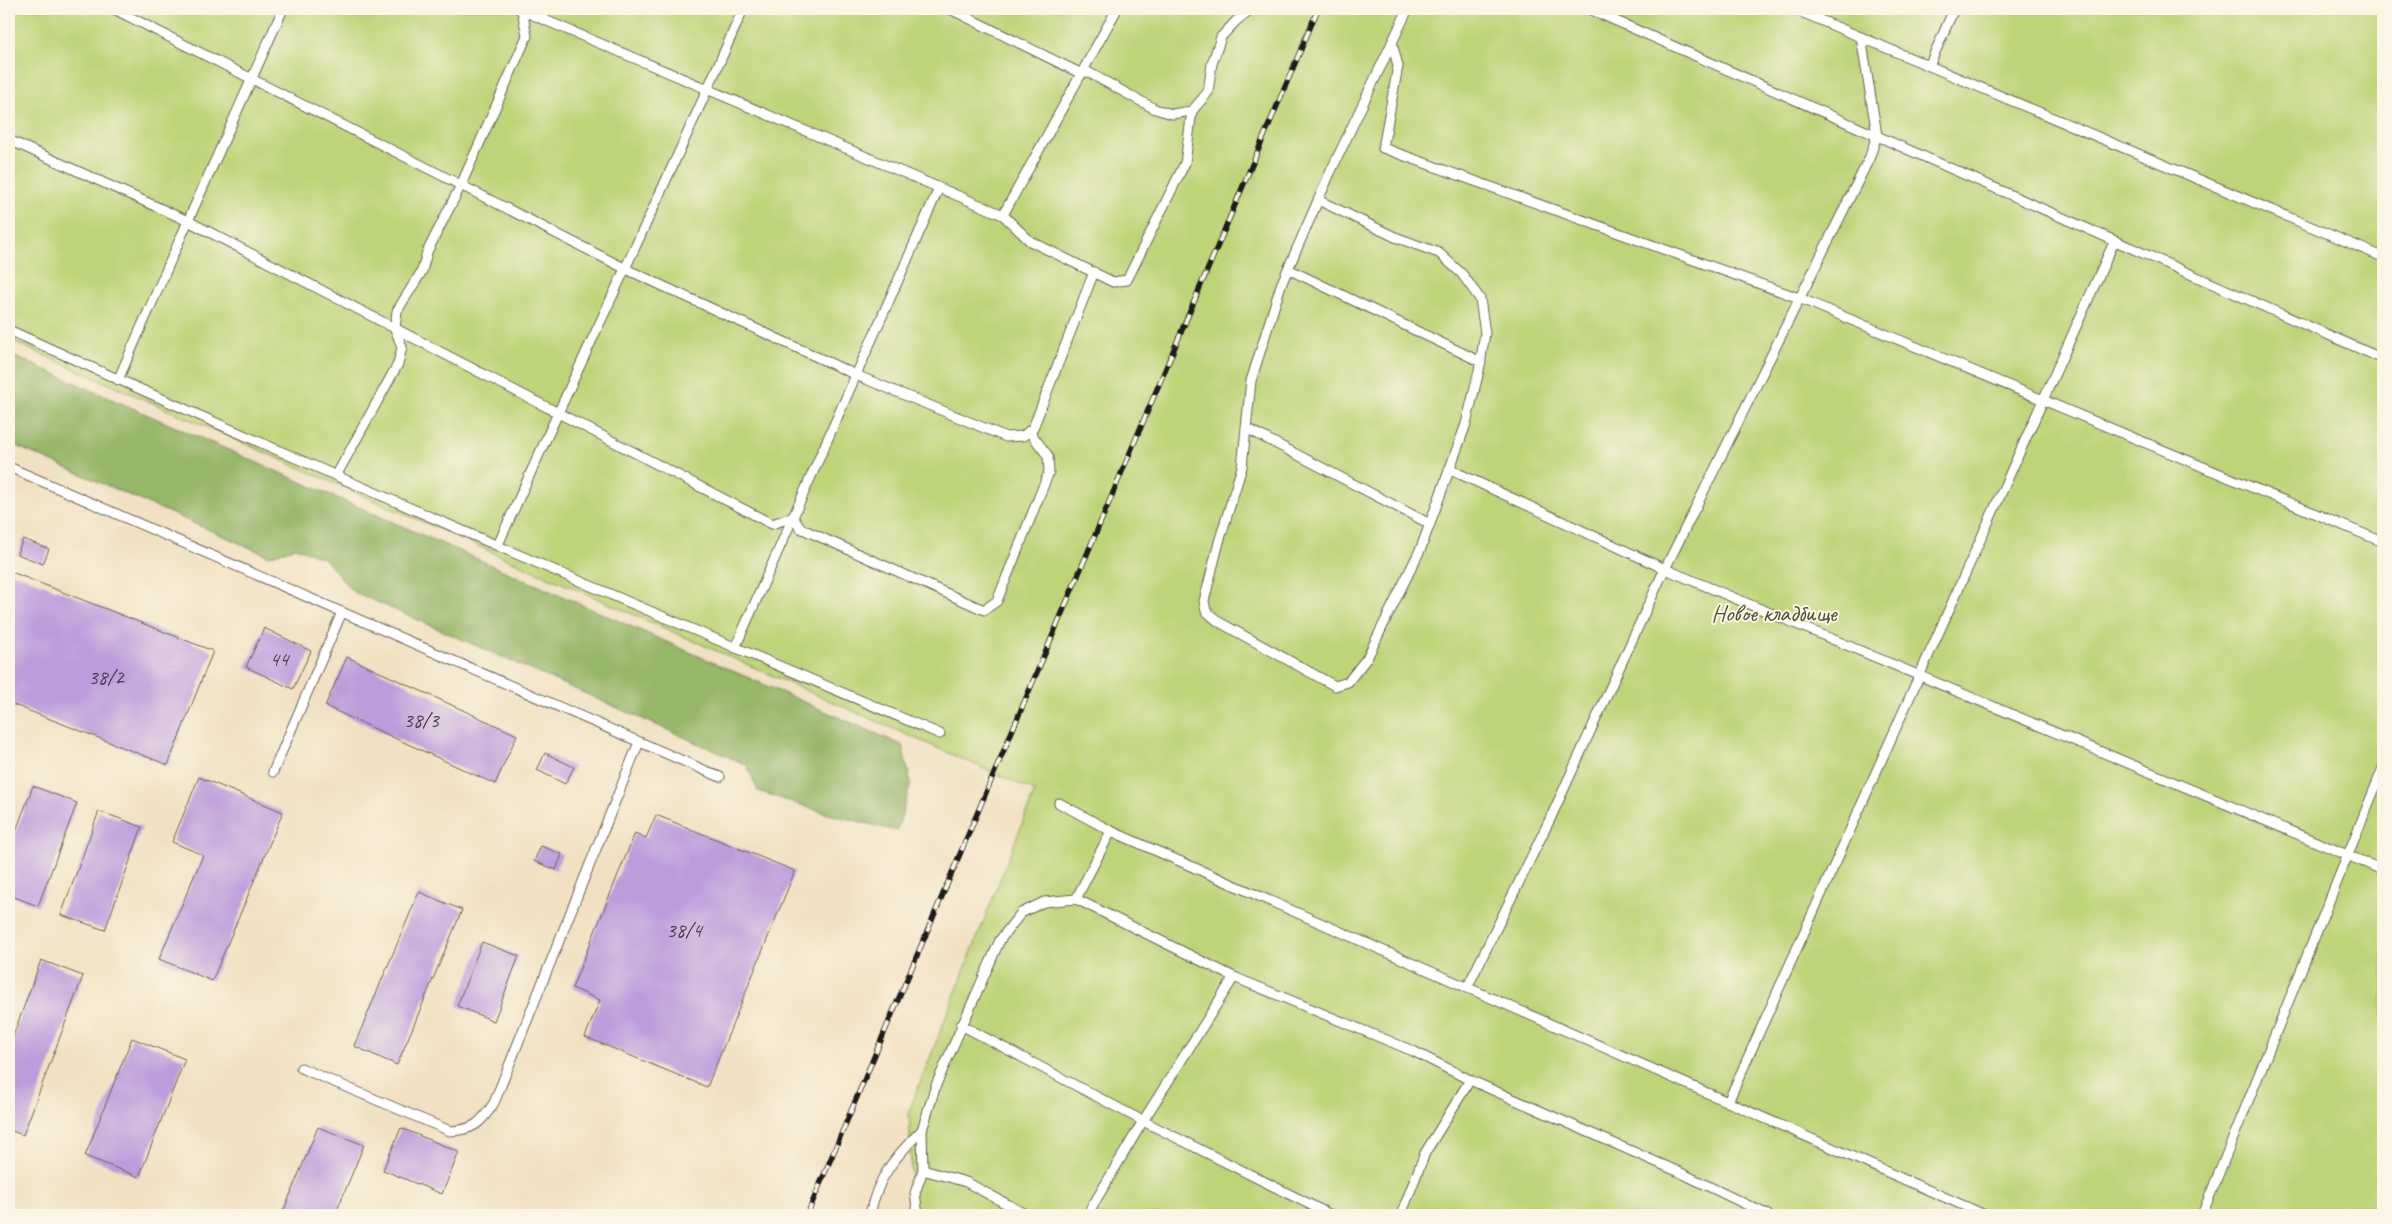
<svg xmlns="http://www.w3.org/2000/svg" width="2392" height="1224" font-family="Caveat,sans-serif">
<rect width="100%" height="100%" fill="#fcf5e5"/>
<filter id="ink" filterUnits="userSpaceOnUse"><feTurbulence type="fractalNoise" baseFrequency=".02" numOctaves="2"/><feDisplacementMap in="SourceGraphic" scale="10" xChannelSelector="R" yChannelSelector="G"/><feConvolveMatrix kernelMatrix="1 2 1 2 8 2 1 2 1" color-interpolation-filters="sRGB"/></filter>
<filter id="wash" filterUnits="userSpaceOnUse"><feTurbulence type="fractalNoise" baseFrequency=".0096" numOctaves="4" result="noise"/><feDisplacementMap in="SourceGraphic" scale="20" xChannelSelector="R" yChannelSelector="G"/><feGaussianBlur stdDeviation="1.12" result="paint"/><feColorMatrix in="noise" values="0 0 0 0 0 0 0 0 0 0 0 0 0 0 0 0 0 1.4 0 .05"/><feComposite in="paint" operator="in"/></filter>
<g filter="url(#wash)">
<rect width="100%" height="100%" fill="#f1e1c2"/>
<!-- green -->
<path fill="#bed478" stroke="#6d784a" d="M9,9H2383V1215H913L909,1111L1035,791L9,340Z"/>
<!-- forest -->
<path fill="#96b668" stroke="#596942" d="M9,354L902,745L911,783L897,831L828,814L758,791L747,765L352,591L325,559L296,547L269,556L9,443Z"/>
<g id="blocks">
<!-- building -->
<g fill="#bc9ddc">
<path d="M23,539L49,549L43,564L17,554Z"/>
<path d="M9,571L213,651L168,765L9,703Z"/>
<path d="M264,628L311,651L293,689L246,667Z"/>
<path d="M347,657L517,735L495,784L325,706Z"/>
<path d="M545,753L574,767L565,784L537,770Z"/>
<path d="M199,777L283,812L212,981L159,959L203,855L172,842Z"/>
<path d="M33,786L77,803L38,906L9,895V849Z"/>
<path d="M99,811L142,827L105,930L61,915Z"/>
<path d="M656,815L795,871L707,1087L585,1037L600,1000L572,988L635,833L646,838Z"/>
<path d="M541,846L562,854L556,870L534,861Z"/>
<path d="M419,892L462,910L397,1065L354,1046Z"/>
<path d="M482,942L519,956L494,1021L457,1006Z"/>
<path d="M41,960L83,976L23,1135L9,1130V1047Z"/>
<path d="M132,1038L185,1059L139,1177L85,1156Z"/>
<path d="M318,1127L364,1145L335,1215H290L283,1212Z"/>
<path d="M401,1128L459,1152L442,1194L383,1170Z"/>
</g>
</g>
</g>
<g filter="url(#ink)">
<use href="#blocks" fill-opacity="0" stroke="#676156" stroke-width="1"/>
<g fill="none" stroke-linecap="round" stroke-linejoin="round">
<defs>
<g id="lane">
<path d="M114,9L626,269L856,375L1006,437L1023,436L1033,428L1094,272"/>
<path d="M283,9L188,221L772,524L793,517L800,528L984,610L997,601L1049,472L1048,456L1029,431"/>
<path d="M519,9L1003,215L1030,241L1113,282L1127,280L1185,163L1192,111L1208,92L1212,64L1221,37L1236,21L1251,9"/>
<path d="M950,9L1082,74"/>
<path d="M1589,9L2383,359"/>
<path d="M1794,9L2383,257"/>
<path d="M541,18L546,9"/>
<path d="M1392,42L1398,66L1383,148L1799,298L2383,542"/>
<path d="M1929,66L1954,9"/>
<path d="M1084,70L1155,109L1172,114L1192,111"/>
<path d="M9,140L188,221L118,380"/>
<path d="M1318,200L1395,237L1439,253L1462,274L1480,299L1485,333L1479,371L1466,424L1421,548L1367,658L1348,682L1335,686L1219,622L1206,611L1204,601L1219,542L1242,467L1251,381L1281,285L1330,173L1408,9"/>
<path d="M1003,215L1117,9"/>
<path d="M1288,269L1481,362"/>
<path d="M9,330C317,470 629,603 940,734"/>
<path d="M1246,428L1430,524"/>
<path d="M9,467L720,777"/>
<path d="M1449,469L1665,569L2383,870"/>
<path d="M337,474L398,364L402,347L395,329L397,311L422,271L427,252L461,185L527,36L522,10"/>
<path d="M498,545C578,365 665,189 743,9"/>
<path d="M735,648L939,188"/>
<path d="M273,772L342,612"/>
<path d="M1059,803L1111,831L1985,1215"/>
<path d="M1076,899L1234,977L1413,1051L1470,1080L1679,1172L1768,1215"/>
<path d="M1467,988L1552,815L1661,577L1869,159L1877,135L1861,37"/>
<path d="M961,1025L1143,1121L1331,1215"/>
<path d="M301,1068L450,1131C474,1130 481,1123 494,1103L639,742"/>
<path d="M1728,1102L2114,242"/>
<path d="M923,1170L966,1182L1027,1215"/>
<path d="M870,1215C877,1177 896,1156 922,1130"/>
<path d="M918,1215L915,1193L923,1170L922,1130L936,1085L1000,940L1021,913L1044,902L1076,899L1111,831"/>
<path d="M1087,1215L1143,1121L1234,977"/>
<path d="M1401,1215L1425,1153L1470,1080"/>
<path d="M2202,1215L2383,768"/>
</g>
</defs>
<!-- lane casing -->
<use href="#lane" stroke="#676156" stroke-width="11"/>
<!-- lane -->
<use href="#lane" stroke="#fff" stroke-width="9"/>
<defs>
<path id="rail" d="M807,1215L1318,9"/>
</defs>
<!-- rail casing -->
<use href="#rail" stroke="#1c1c1c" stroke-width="5.5"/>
<!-- rail -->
<use href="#rail" stroke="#fcf5e5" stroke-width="4" stroke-dasharray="11" stroke-linecap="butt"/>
</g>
</g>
<g text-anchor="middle" stroke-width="4" stroke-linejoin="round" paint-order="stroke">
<!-- number labels -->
<g font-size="21" fill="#443c4c">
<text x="279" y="666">44</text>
<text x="106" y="684">38/2</text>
<text x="421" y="727">38/3</text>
<text x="684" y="937">38/4</text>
</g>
<!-- park labels -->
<g font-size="24" fill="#4d5338" stroke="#fcf5e5">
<text x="1774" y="621">Новое кладбище</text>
</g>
</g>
<!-- margin -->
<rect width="2392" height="1224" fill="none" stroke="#fcf5e5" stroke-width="30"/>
</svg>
